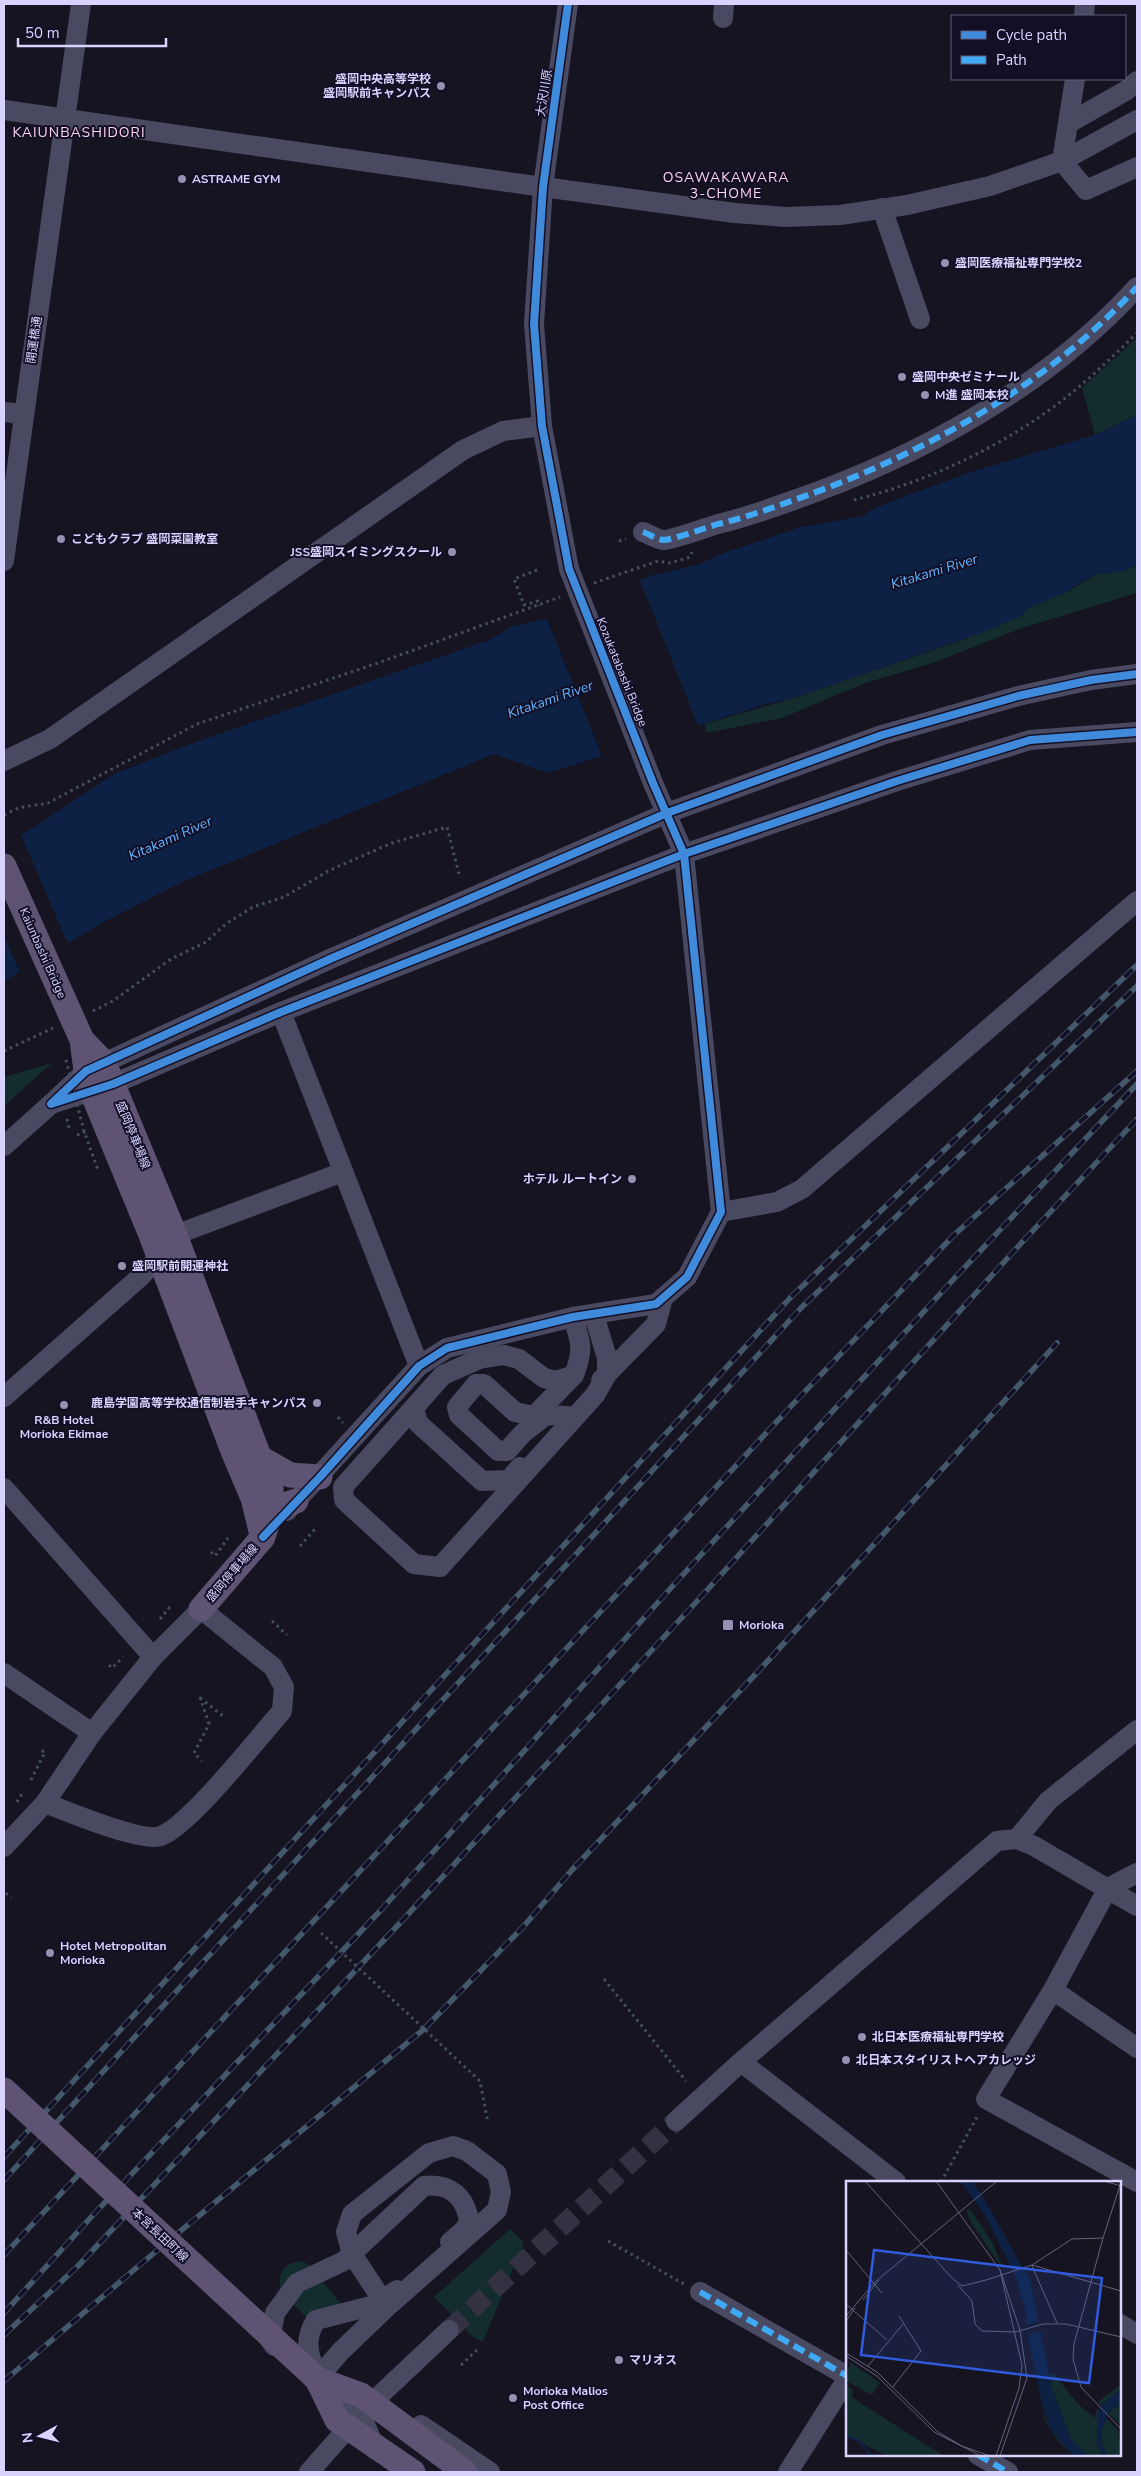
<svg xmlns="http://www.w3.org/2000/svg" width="1141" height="2476" font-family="'Nunito Sans','Noto Sans JP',sans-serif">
<rect width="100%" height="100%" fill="#161421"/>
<!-- green -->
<g fill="#132c2d">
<path d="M1137,338V415L1095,435L1082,388Z"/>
<path d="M1137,565V593L1022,628L933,663L865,683L782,718L706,733L705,724L794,698L957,642L1022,616L1026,609L1068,591L1097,574L1123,571Z"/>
<path d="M52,1063L4,1106V1077Z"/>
<path d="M510,2229L524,2242L483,2342L473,2337L434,2297Z"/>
<path d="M302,2261L309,2265L342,2305L311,2322L281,2291C276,2274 284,2262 302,2261Z"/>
</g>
<!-- water -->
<path fill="#0d2144" d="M1137,415V565L1123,571L1097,574L1077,584L1068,591L1026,609L1022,616L981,633L794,698L763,705L548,773L494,754L182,882L102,923L4,981V847L114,774L196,742L489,640L513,626L551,618L653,575L697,565L724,553L801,527L864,516L871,510L895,500L974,471L1095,435Z"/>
<!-- pier -->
<g fill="#161421">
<path d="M639,578L699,728L603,759L546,617Z"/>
<path d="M20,833L69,946L20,974L4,935V844Z"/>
</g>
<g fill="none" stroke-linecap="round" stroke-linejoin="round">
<!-- minor-tunnel -->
<path stroke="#333142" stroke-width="20" stroke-dasharray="20 10" stroke-linecap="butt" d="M449,2330L676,2121"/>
<!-- path -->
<g stroke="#44505f" stroke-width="3" stroke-dasharray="2.5 4" stroke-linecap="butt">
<path d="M854,500C930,481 1008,444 1069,395C1093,376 1115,354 1137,333"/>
<path d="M619,541L626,539"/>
<path d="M537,570L514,579L524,605L538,601L539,606"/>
<path d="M594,583L658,561L670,563L690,557L692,552"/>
<path d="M4,815L18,808L48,803L197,724L378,663L560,597"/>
<path d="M93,1011L113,1001L171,959L206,942L227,923L253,907L284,897L330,870L392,843L447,827L460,878"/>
<path d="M4,1051L53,1028"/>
<path d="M67,1119L69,1128"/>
<path d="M77,1135L85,1132"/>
<path d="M338,1417L343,1423"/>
<path d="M300,1546L316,1528"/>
<path d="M211,1552L215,1556L228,1538"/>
<path d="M160,1619L169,1608L165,1605"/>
<path d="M272,1621L287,1635"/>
<path d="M109,1665L112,1668L123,1657"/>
<path d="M200,1697L209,1724L194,1753L202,1761"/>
<path d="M200,1698L223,1716"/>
<path d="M31,1780L45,1752L40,1750"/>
<path d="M17,1802L23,1792"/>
<path d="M6,1893L11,1898"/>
<path d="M604,1979L686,2081"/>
<path d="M941,2182L978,2115"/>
<path d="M608,2241L684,2284"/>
<path d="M461,2365L477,2350"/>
</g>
<!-- minor -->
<g stroke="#4a4962" stroke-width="20">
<path d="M568,4L543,187L534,324L542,426L569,569"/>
<path d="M1084,16L1085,4"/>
<path d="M723,18L724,4"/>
<path d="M1075,79L1062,161L1086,190L1137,167"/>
<path d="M4,110L543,187L735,213L786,217L840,215L907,205L990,186L1062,161L1137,120"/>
<path d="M1069,123L1127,90L1137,81"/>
<path d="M882,208L920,319"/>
<path d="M4,412L24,414"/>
<path d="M643,532C649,534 658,540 664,540C672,540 708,527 718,524C744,518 769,509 794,500C920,456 1046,387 1137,287"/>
<path d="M4,561L81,4"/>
<path d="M1137,674L1091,680L1018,696L882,735L667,813L330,959L86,1071L51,1104L113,1084L281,1012L684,854L897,781L1030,740L1137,732"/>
<path d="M4,761L50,739L463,450L503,431L542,426"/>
<path d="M281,1012L419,1366"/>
<path d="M4,1146L51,1104"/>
<path d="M721,1212L777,1202L802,1189L1137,901"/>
<path d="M175,1235L343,1172"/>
<path d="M594,1315L607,1358V1374L601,1380"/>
<path d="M573,1317C581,1343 584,1349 574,1375L556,1381L544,1378L519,1359L504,1355L479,1359L443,1375L343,1487L344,1500L414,1564L440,1567L595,1395L607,1374L656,1324L663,1298"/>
<path d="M4,1397L139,1278L159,1257"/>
<path d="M414,1408L418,1423L482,1481L509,1480L520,1467"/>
<path d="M568,1416L546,1415L523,1433L507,1451H498L459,1415L457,1407L476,1384H484L515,1412L534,1416L573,1376"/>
<path d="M4,1488L153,1657"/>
<path d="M287,1511L419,1366L447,1348L573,1317L656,1304L687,1277L721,1212L684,854L653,783"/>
<path d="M4,1673L92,1733"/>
<path d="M1017,1839L1048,1801L1137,1730"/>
<path d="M4,1847L45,1803L92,1733L153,1657L201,1609L273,1667L284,1687L282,1711C258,1738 190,1825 161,1836C141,1843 67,1811 45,1803"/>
<path d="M1137,1873L1108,1888L1053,1990L986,2099L1137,2182"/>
<path d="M1053,1990L1137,2048"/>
<path d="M741,2062L896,2182"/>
<path d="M676,2121L741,2062L997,1841L1017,1839L1034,1846L1137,1906"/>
<path d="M700,2292L847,2376"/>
<path d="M1120,2324L1137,2334"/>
<path d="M274,2346L270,2340L275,2313L297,2283L344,2261L424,2186C450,2183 466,2197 469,2222L464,2230L450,2242"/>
<path d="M421,2425L490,2472"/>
<path d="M376,2450L361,2415L313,2364C306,2349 307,2334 316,2320L375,2305L397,2290"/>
<path d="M978,2455L1008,2472"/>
<path d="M309,2472L362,2412L449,2330"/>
<path d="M788,2472L847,2379"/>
</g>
<!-- major -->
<g stroke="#5e5373" stroke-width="25">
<path d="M82,1040L104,1063L175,1235L271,1488L272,1509L263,1537L201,1609"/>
<path d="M82,1040L86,1071L92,1092L151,1235L233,1451L253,1498L262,1535"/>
<path d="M260,1458L290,1475L320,1477"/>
<path d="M257,1501L272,1509L296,1501"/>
</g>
<defs>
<g id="rail">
<path d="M4,2157L790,1298L1137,965"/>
<path d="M4,2180L801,1308L1137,986"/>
<path d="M4,2255L794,1403L954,1235L1137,1071"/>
<path d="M4,2313L94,2214L380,1911L679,1579L951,1282L1137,1084"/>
<path d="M4,2335L78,2266L399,1924L699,1599L1014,1251L1137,1119"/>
<path d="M4,2381L142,2263L424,2029L523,1927L572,1870L766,1663L1057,1343"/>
</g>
</defs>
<!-- rail casing -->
<use href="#rail" stroke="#43596b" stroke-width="5.5"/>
<!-- rail -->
<use href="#rail" stroke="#130f26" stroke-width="4" stroke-dasharray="11" stroke-linecap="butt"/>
<!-- path-bridge -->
<g stroke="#44505f" stroke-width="3" stroke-dasharray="2.5 4" stroke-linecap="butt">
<path d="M66,1060L84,1131L98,1170"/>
<path d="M321,1933L480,2081L488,2123"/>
</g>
<!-- minor-bridge -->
<g stroke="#4a4962" stroke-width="20">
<path d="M569,569L653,783"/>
<path d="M317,2379L340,2352L387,2307L352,2254L346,2232L352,2214L429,2153L453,2146L467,2151L497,2174L501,2192L497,2210L387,2307"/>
</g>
<!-- major-bridge -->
<g stroke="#5e5373" stroke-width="25">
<path d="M4,866L82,1040"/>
<path d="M4,2090L317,2379L361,2395L465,2472"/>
<path d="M317,2379L337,2420L413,2472"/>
</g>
<!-- quiet -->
<g stroke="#3fa9f5" stroke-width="6" stroke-dasharray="12 6" stroke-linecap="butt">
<path d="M643,532C649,534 658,540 664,540C672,540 708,527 718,524C744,518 769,509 794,500C920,456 1046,387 1137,287"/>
<path d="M700,2292L847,2376"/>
<path d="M978,2455L1008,2472"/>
</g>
<defs>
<g id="cycleway">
<path d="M1137,674L1091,680L1018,696L882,735L667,813L330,959L86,1071L51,1104L113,1084L281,1012L684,854L897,781L1030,740L1137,732"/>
<path d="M263,1537L320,1477L419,1366L447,1348L573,1317L656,1304L687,1277L721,1212L684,854L653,783L569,569L542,426L534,324L543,187L568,4"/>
</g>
</defs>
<!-- cycleway casing -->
<use href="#cycleway" stroke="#130f26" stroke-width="11"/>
<!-- cycleway -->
<use href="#cycleway" stroke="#408adc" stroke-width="8"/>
</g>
<!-- markers -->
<g fill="#9591b1" stroke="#130f26" stroke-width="2">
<circle cx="441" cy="86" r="5"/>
<circle cx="182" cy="179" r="5"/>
<circle cx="945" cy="263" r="5"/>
<circle cx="902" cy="377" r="5"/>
<circle cx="925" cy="395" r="5"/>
<circle cx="61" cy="539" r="5"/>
<circle cx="452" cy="552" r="5"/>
<circle cx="632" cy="1179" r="5"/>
<circle cx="122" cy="1266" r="5"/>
<circle cx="317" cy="1403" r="5"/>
<circle cx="64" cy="1405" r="5"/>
<rect x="722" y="1619" width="12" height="12" rx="2.5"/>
<circle cx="50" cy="1953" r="5"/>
<circle cx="862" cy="2037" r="5"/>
<circle cx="846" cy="2060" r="5"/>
<circle cx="619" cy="2360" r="5"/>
<circle cx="513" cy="2398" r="5"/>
</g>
<g text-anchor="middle" stroke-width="4" stroke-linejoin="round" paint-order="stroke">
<!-- poi labels -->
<g font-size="12" font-weight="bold" fill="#d9d4ff" stroke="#130f26" text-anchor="start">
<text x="431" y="83" text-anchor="end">盛岡中央高等学校<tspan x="431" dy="14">盛岡駅前キャンパス</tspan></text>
<text x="192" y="183">ASTRAME GYM</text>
<text x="955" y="267">盛岡医療福祉専門学校2</text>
<text x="912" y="381">盛岡中央ゼミナール</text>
<text x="935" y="399">M進 盛岡本校</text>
<text x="71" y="543">こどもクラブ 盛岡菜園教室</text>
<text x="442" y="556" text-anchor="end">JSS盛岡スイミングスクール</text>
<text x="622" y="1183" text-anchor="end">ホテル ルートイン</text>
<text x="132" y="1270">盛岡駅前開運神社</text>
<text x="307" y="1407" text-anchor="end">鹿島学園高等学校通信制岩手キャンパス</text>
<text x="64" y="1424" text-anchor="middle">R&amp;B Hotel<tspan x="64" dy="14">Morioka Ekimae</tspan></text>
<text x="739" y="1629">Morioka</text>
<text x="60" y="1950">Hotel Metropolitan<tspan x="60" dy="14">Morioka</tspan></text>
<text x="872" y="2041">北日本医療福祉専門学校</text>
<text x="856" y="2064">北日本スタイリストヘアカレッジ</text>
<text x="629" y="2364">マリオス</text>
<text x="523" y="2395">Morioka Malios<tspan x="523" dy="14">Post Office</tspan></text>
</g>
<!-- street labels -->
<g font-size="12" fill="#d9d4ff" stroke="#130f26">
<text transform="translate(544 93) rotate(-81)" y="4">大沢川原</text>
<text transform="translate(34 340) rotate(-82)" y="4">開運橋通</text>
<text transform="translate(622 672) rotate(68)" y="4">Kozukatabashi Bridge</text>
<text transform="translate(43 953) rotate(66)" y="4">Kaiunbashi Bridge</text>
<text transform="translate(133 1135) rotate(68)" y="4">盛岡停車場線</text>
<text transform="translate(232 1573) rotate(-49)" y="4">盛岡停車場線</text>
<text transform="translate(160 2235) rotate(43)" y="4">本宮長田町線</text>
</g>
<!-- neighbourhood labels -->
<g font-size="14" letter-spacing="1" fill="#ffd6f0" stroke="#130f26">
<text x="79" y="137">KAIUNBASHIDORI</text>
<text x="726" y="182">OSAWAKAWARA<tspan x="726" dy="16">3-CHOME</tspan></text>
</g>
<!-- water labels -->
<g font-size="14" font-style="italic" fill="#62b6ff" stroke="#130f26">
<text transform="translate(934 571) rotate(-17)" y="5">Kitakami River</text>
<text transform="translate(550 699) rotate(-19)" y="5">Kitakami River</text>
<text transform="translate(170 838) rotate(-24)" y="5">Kitakami River</text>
</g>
</g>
<!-- overview -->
<g transform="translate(846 2181)">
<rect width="275" height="275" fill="#161421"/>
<path d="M124,28L146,61L158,90L123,38L121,30ZM181,154L198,232L206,250L228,275L212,260L199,240ZM4,181L34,202L26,214L0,200ZM204,193H208L232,223L249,237L251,228L253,230L251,262L257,275L239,274L225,258L206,208ZM275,203V208L255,225L252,221ZM0,204L7,209L6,216L16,223L98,275H41L0,254ZM275,222V241L274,243L262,232ZM260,237L272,249L275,275H261L258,271L255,252Z" fill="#132c2d"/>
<path d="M114,0H126L137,16L184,99L206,208L224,256L241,275L226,273L206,250L196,222L179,139L181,134L170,96L139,34ZM275,208V222L262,232L256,249V261L261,275H257L251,262L252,232L255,225Z" fill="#0d2144"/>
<path d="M196,140L198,149L179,155L177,144Z" fill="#161421"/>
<path fill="none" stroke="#0d2144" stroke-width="2.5" d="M0,255L12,259L26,275"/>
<path fill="none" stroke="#64617a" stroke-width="1" d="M19,0L106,97M90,0L154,89M258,0L275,5M257,57L228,163L227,178L235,206L275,248M0,69L36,112M186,84L275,110M186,85L211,142M106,97L116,105L140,99L186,84L226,58L257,57L275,1M112,104L126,120L129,143L136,150L170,151L197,143H220L275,156M17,119L33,99M0,123L41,159M0,135L29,101L151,0M0,140L9,127M0,172L31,191L92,251L116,265L144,275M0,175L31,195L88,251L135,275M22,185L58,142M46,207L75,170L53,135M150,275L173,207L176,184L154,89L174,149L181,197L154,275"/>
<path fill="#305bdc" fill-opacity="0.15" stroke="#305bdc" stroke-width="2.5" d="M28,69L256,97L243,202L15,174Z"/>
<rect width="275" height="275" fill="none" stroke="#d9d4ff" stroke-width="2.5"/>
</g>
<!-- border -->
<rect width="1141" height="2476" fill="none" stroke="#d9d4ff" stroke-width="10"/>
<!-- legend -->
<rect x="951" y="15" width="175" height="65" fill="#130f26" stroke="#625e7d"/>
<rect x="961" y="31" width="25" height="8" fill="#408adc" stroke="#625e7d"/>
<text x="996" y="40" font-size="15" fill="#d9d4ff">Cycle path</text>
<rect x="961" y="56" width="25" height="8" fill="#3fa9f5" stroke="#625e7d"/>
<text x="996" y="65" font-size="15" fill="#d9d4ff">Path</text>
<!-- north arrow -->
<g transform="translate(40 2436) rotate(263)" stroke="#130f26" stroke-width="4" paint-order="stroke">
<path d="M0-4L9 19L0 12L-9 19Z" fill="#d9d4ff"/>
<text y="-8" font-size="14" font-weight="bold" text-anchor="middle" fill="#d9d4ff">N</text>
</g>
<!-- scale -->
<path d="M18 38v8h148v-8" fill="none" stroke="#d9d4ff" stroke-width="2.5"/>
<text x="25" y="38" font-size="15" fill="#d9d4ff" stroke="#130f26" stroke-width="4" paint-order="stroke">50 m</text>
</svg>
